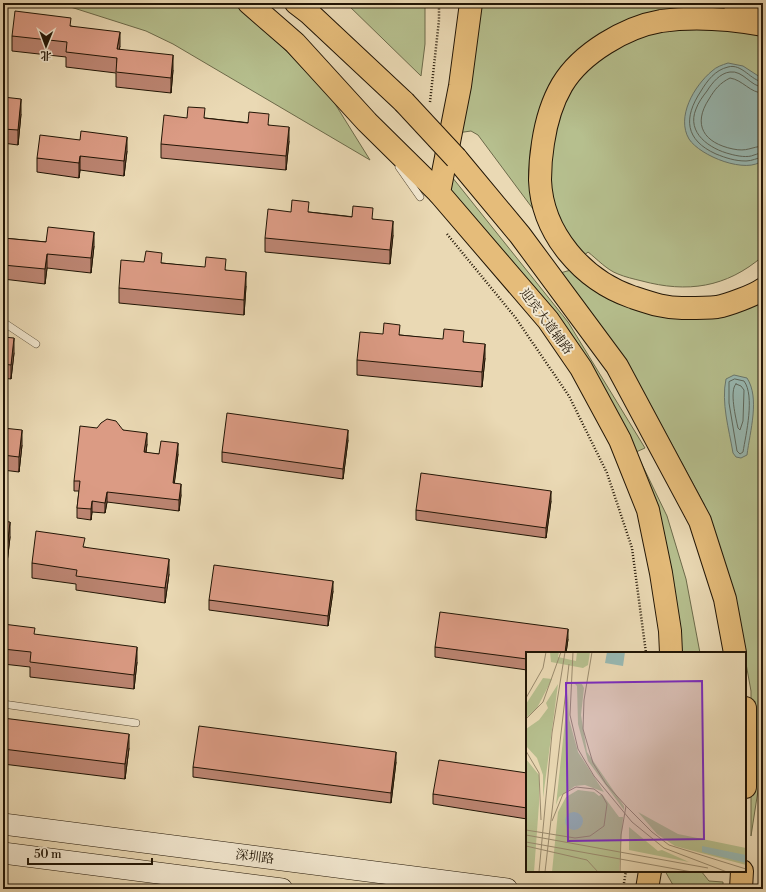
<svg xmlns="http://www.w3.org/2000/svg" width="766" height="892" font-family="'Libre Bodoni','Noto Serif SC',serif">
<rect width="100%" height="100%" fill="#ead9b4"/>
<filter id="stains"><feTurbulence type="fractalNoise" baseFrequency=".005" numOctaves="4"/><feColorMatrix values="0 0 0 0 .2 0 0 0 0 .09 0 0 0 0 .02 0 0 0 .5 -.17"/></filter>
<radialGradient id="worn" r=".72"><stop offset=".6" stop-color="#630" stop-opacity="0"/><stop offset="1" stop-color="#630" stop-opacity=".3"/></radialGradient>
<!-- green -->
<g fill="#b6bf8e" stroke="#6c6a4a">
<path d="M58,3H234L268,32L332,99L370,160L173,44L146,31Z"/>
<path d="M346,3H425V44L421,76Z"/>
<path d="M475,3H763V256C726,288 687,293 642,281C634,279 625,277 618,274C607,270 597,259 588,252L574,264L478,135L471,131L457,133Z"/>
<path d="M448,172L568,322L645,448L636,452L667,516L686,579L700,653H677L633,453L447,192Z"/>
<path d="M571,270L668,314L763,295V758L751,836V691L737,614L704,504L650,404L567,286L560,273Z"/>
<path d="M665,871H701L709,881L723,882V889H680L673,885Z"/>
</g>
<!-- water -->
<g fill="#98b9b3" stroke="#68776d">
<path d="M728,63L743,66L763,79V160C747,175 700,156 689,139C676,117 694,86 712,71C716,67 722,65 728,63Z"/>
<path d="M734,375L747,378C760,398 750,431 747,455L741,458L736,457L733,453C729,429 721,403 726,379Z"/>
</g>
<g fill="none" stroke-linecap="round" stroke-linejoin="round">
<!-- shore -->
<g stroke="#5c675c" stroke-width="1">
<path d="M763,82C751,81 742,63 728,67C715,70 707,81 701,91C683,118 685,140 716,154C726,158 735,161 746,161C752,161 757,158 763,157"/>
<path d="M763,87C751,87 743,70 730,72C720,73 712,83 707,91C703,96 698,103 696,109C686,133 710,149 730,154C737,156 748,158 754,155C758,154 759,153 763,152"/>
<path d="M763,93C750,93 743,80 730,78C720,83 715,89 709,99C692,125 704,143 733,149C747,152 751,147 763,146"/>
<path d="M735,379L744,381C755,396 746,434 743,452L740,454L737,451L729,403V382Z"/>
<path d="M736,384L741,386L744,390L743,421L740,430L738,428C736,419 729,390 736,384Z"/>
</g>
<defs>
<g id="lane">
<path d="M399,167L420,197"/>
<path d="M3,322L36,344"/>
<path d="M3,704L136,723"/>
</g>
<g id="secondary">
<path d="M3,824L507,889"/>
<path d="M3,853L282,889"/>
</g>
<g id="primary">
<path d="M249,3L295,43L367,122L439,193"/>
<path d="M471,3L460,86L439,193L548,320L581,368L620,440L648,510L661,573L670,631L671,653"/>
<path d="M647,889L650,871"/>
</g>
<g id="highway">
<path d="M296,3L309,13L404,102"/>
<path d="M734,3L763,16"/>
<path d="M763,25C730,19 695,16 661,21C626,27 581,53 562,85C552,102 546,123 543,143C541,155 540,168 540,180C542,234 583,280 632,297C650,303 667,309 686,308C696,308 707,308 717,307C728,305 755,295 763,289"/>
<path d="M456,158L520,235L617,366L700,521L725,599L735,653"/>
<path d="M745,708V787"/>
<path d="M741,889L742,871"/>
</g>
</defs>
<!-- lane casing -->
<use href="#lane" stroke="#534631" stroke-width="8"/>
<!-- secondary casing -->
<use href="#secondary" stroke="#211505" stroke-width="22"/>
<!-- primary casing -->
<use href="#primary" stroke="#211505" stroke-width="24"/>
<!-- highway casing -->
<use href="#highway" stroke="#211505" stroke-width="24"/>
<!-- path -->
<g stroke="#211505" stroke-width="2.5" stroke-dasharray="1 2" stroke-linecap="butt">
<path d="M430,102L439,20V3"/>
<path d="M447,234L515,317L569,396L607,473L632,548L646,653"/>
<path d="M623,889L626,871"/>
</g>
<!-- lane -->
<use href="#lane" stroke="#f1e6ce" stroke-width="7"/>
<!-- secondary -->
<use href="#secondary" stroke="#f1e6ce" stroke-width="21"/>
<!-- primary -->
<use href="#primary" stroke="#e5bc7a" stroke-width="22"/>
<!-- highway -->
<use href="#highway" stroke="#e5bc7a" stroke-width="22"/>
<defs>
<path id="highway-bridge" d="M404,102L456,158"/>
</defs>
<!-- highway-bridge casing -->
<use href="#highway-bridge" stroke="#211505" stroke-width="24" stroke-linecap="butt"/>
<!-- highway-bridge -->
<use href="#highway-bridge" stroke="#e5bc7a" stroke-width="22"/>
</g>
<!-- wall -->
<g fill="#bc8572" stroke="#211505">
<path d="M71,26L120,46L119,49L173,70L171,93L116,87V73L66,67V57L12,51V36Z"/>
<path d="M3,97L21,114L18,145L3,143Z"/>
<path d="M187,118H205L269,125L289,141L286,170L161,158V144Z"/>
<path d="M127,151L124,176L80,170L79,178L37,172V158Z"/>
<path d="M291,212H309L373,219L393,235L390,264L265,252V238Z"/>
<path d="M3,238L46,242L94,246L91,273L47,268L45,284L3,279Z"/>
<path d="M144,262L162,263L226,270L246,286L244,315L119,303V288Z"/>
<path d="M383,334L400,335L464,342L485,358L482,387L357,375V360Z"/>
<path d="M3,337L14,353L11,379L3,378Z"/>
<path d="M3,428L22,445L19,472L3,470Z"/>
<path d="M123,430L147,444L146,453L159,454H178L174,484L181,495L179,511L107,502L105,513L92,512L91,520L77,518V508L79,491H74V481Z"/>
<path d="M348,440L343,479L222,462V452Z"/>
<path d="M551,501L546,538L416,520V510Z"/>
<path d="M3,521L10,537L7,563H3Z"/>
<path d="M85,547L169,574L165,603L76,590V584L32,578V563Z"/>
<path d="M333,591L328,626L209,610V600Z"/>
<path d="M3,624L35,635L137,662L134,689L30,677V667L3,664Z"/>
<path d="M568,639L566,653H527V670L435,657V647Z"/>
<path d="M3,718L129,748L125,779L3,764Z"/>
<path d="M396,762L391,803L193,777V767Z"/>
<path d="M527,773V819L433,804V794Z"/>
</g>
<!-- shaded-wall -->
<g fill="#996c5c" stroke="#211505">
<path d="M120,32V46L117,63V49Z"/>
<path d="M173,55V70L171,93V78Z"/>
<path d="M21,99V114L18,145V130Z"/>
<path d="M289,127V141L286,170V156Z"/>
<path d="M127,137V151L124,176V161Z"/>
<path d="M80,156V170L79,178V163Z"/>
<path d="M393,221V235L390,264V250Z"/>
<path d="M94,232V246L91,273V258Z"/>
<path d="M47,254V268L45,284V269Z"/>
<path d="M246,272V286L244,315V300Z"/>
<path d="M14,338V353L11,379V365Z"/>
<path d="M485,344V358L482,387V372Z"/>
<path d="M22,430V445L19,472V457Z"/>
<path d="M348,430V440L343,479V469Z"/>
<path d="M147,433V444L144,463V452Z"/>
<path d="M178,443V454L173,494V483Z"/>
<path d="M181,484V495L179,511V500Z"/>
<path d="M551,491V501L546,538V528Z"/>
<path d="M107,492V502L105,513V503Z"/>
<path d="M92,501V512L91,520V509Z"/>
<path d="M10,522V537L7,563V549Z"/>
<path d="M169,559V574L165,603V588Z"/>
<path d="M333,581V591L328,626V616Z"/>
<path d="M568,629V639L566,653H565Z"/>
<path d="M137,647V662L134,689V675Z"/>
<path d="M129,734V748L125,779V764Z"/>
<path d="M396,752V762L391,803V793Z"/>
</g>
<!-- building -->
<g fill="#db9b84" stroke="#211505">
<path d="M15,11L71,18L70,26L120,32L117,49L173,55L171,78L116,72L117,58L66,52L67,42L12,36Z"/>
<path d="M3,97L21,99L18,130L3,129Z"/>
<path d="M188,107L205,108L204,118L248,123L249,112L269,114L268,125L289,127L286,156L161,144L164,115L187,118Z"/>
<path d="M81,131L127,137L124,161L80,156L79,163L37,158L40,135L80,140Z"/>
<path d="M292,200L309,202L308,212L352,217L353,206L373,208L372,219L393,221L390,250L265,238L268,209L291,212Z"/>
<path d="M48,227L94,232L91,258L47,254L45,269L3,265V238L46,242Z"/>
<path d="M146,251L162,253L161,263L205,267L206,257L226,259L225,270L246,272L244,300L119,288L121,260L144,262Z"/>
<path d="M384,323L400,325L399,335L443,339L444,329L464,331L463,342L485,344L482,372L357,360L360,332L383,334Z"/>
<path d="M3,337L14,338L11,365L3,364Z"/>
<path d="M227,413L348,430L343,469L222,452Z"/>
<path d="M107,419L116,421L123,430L147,433L144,452L159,454L161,441L178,443L173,483L181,484L179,500L107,492L105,503L92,501L91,509L77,508L80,481H74L80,426L97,428L101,423Z"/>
<path d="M3,428L22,430L19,457L3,455Z"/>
<path d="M421,473L551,491L546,528L416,510Z"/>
<path d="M3,521L10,522L7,549L3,548Z"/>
<path d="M36,531L85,538L83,547L169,559L165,588L76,576L77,570L32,563Z"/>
<path d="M214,565L333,581L328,616L209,600Z"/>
<path d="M440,612L568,629L565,653H527V659L435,647Z"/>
<path d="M3,624L35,628L34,634L137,647L134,675L30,662L31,652L3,649Z"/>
<path d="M3,718L129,734L125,764L3,749Z"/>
<path d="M199,726L396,752L391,793L193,767Z"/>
<path d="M439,760L527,773V808L433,794Z"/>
</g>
<g text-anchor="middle" stroke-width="4" stroke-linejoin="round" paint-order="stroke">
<!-- street labels -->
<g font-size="13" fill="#211505" stroke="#f1e6ce">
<text transform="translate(547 321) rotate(53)" y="5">迎宾大道辅路</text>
<text transform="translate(255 856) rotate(7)" y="5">深圳路</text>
</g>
</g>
<!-- overview -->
<g transform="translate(526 652)">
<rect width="220" height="220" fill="#ead9b4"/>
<path d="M24,0H33L32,5L50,9L51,0H64L62,13L57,16L25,10ZM17,26L26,27L11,56L0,66V52ZM47,30L56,32L58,36L55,63L61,100L98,154V158L62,109L52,72L51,34ZM32,32L17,146V123L11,106L0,94V77L13,68L22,56L20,51ZM42,41L43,67L52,100L78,140L59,133L49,134L33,145L30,153ZM0,107L13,123V152L8,220H0ZM52,138L68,140L73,144L76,142L93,165H97L93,220H26L32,160L40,145ZM112,160L152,182L220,196V213L149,194L131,182ZM103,175L132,199L136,198L163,210L103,198Z" fill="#b6bf8e"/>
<path d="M81,0H99L97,14L79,11ZM39 169a9 9 0 1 1 18 0a9 9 0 1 1-18 0ZM176,194L220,203V211L176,200Z" fill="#98b9b3"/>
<path fill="none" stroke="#9a8b6e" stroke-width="1" d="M47,0L44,63L52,97L68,124L106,170L138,196L201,220M66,0L58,48L57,77L67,111L80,132L100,154L95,183L94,220M0,46L17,16L20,0M0,67L17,50L35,0M0,99L13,121L15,168M100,154L126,180L143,193L220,217M0,178L49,186L64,184L78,174L81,152L76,143L68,137L50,135L37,142L26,169M0,183L182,216M0,190L166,220M0,194L61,208L72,220M13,220L26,81L39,0M19,220L43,12"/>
<path fill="#7b2cbf" fill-opacity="0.15" stroke="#7b2cbf" stroke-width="2" d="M176,29L178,187L42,189L40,31Z"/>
<rect width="220" height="220" fill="none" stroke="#211505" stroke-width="2"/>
</g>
<!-- margin -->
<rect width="766" height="892" fill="none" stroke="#ead9b4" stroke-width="16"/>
<rect x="4" y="4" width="758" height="884" fill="none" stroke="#211505" stroke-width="2"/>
<rect x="8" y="8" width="750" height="876" fill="none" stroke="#211505"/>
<!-- north arrow -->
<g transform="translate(46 46) rotate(181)" stroke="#f1e6ce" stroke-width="3" paint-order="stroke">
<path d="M0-3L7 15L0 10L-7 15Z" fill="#211505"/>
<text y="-6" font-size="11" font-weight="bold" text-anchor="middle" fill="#211505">北</text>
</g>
<!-- scale -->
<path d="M28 858v6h124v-6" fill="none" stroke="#211505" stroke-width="2"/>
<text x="34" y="858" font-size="12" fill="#211505" stroke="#f1e6ce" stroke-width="3" paint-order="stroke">50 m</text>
<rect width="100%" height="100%" filter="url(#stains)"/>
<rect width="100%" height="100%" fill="url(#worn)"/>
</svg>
